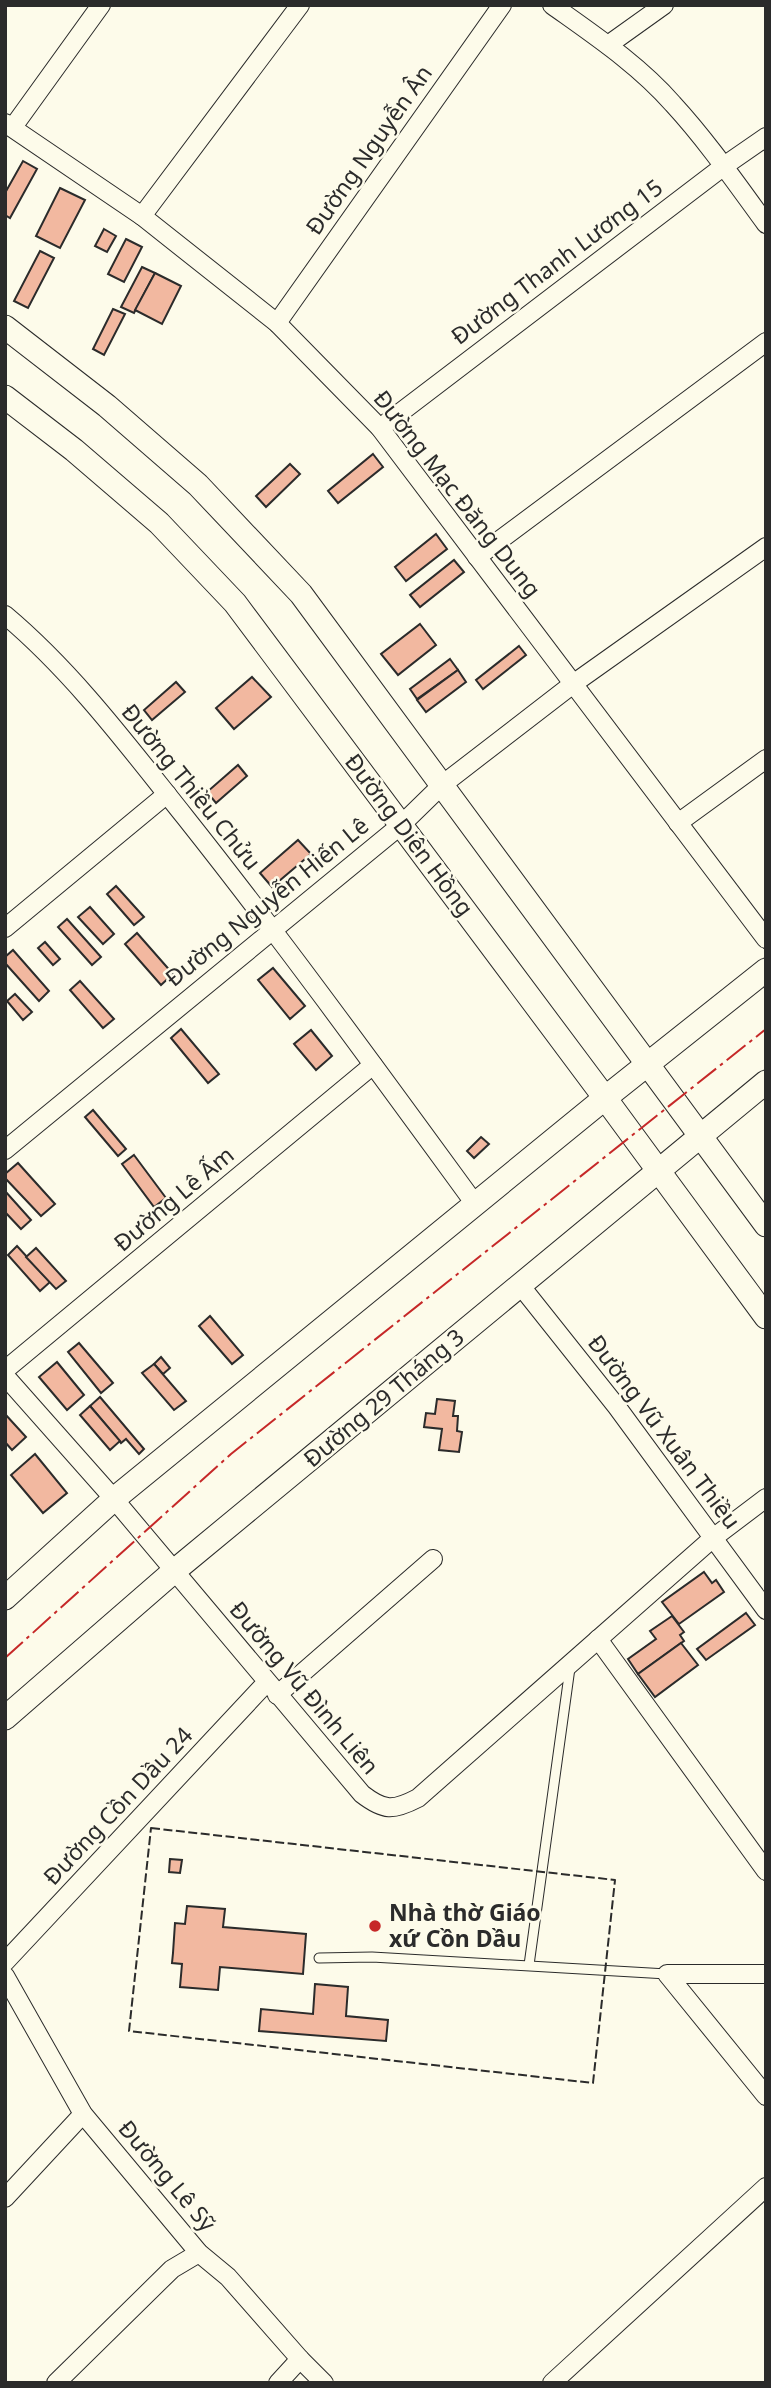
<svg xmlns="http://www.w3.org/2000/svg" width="771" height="2388" font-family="'Noto Sans',sans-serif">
<rect width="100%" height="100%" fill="#fdfbea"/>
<!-- building -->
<g fill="#f2b8a0" stroke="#2b2b2b" stroke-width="2">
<path d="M23,161L37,169L10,218L5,215V193Z"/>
<path d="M60,188L85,200L60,248L36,236Z"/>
<path d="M104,229L116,236L107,252L95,246Z"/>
<path d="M126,239L142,247L124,282L108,274Z"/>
<path d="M40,251L54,258L28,308L14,301Z"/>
<path d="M142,267L155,273L134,313L121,307Z"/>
<path d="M155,273L181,286L162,324L135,310Z"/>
<path d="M113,309L125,314L104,355L93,349Z"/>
<path d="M373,454L383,467L338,503L328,491Z"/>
<path d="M290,464L300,474L266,507L256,496Z"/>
<path d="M436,534L447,549L406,581L395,567Z"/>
<path d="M454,560L464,572L420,607L410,595Z"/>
<path d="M420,624L436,645L398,675L381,654Z"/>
<path d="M519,646L526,655L483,689L476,680Z"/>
<path d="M450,659L458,670L417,699L410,689Z"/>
<path d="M458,670L466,682L426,712L417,700Z"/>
<path d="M252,677L271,697L234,729L216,708Z"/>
<path d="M176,682L185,692L152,720L144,710Z"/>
<path d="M238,765L247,776L216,803L207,792Z"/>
<path d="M298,840L311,854L272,887L260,873Z"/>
<path d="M116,886L144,917L134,925L107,894Z"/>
<path d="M90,907L114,934L103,944L78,917Z"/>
<path d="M67,919L101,957L92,965L58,927Z"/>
<path d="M137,933L173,974L161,985L125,944Z"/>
<path d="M45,942L60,959L53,965L38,948Z"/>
<path d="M13,950L49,991L39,1001L5,963V957Z"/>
<path d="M273,968L305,1006L290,1019L258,980Z"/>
<path d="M80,981L114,1019L103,1028L70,990Z"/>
<path d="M15,994L32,1012L23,1020L7,1001Z"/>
<path d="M181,1029L219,1074L208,1083L171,1038Z"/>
<path d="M311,1030L332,1056L316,1070L294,1044Z"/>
<path d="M93,1110L126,1149L118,1156L85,1117Z"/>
<path d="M481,1137L489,1144L474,1158L467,1151Z"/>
<path d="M134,1155L166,1198L154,1207L122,1164Z"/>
<path d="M18,1163L55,1204L41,1216L5,1178V1174Z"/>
<path d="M5,1191L31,1220L21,1229L5,1212Z"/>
<path d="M17,1246L50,1282L40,1291L8,1255Z"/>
<path d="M36,1248L66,1281L56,1289L26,1257Z"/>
<path d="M210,1316L243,1355L232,1364L199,1326Z"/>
<path d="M79,1343L113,1383L101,1393L68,1352Z"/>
<path d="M161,1357L170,1368L163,1374L154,1364Z"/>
<path d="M57,1362L84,1395L67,1410L39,1377Z"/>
<path d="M154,1364L186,1401L174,1410L142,1373Z"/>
<path d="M100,1397L144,1449L139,1454L126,1439L121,1443L90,1406Z"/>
<path d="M437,1399L455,1401L453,1416H458L457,1431L462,1432L459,1452L439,1450L442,1429L424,1427L426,1413L435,1414Z"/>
<path d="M90,1406L120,1441L110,1450L80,1415Z"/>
<path d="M5,1414L26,1437L12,1450L5,1442Z"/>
<path d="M35,1454L67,1493L43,1513L11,1475Z"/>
<path d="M704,1572L712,1583L716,1580L724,1592L679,1624L662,1602Z"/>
<path d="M746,1613L755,1625L706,1660L697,1649Z"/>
<path d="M672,1616L684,1632L680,1635L684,1641L638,1674L628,1659L656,1639L650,1631Z"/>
<path d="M681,1643L698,1665L655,1697L638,1674Z"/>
<path d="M170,1859L182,1860L180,1873L169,1872Z"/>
<path d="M187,1906L225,1909L223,1927L306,1934L303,1974L220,1967L218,1990L180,1987L182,1964L172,1963L173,1953L175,1923L185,1924Z"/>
<path d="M315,1984L348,1987L346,2016L388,2020L386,2041L259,2031L261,2009L313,2014Z"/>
</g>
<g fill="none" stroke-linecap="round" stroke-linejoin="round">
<defs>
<g id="service">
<path d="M319,1958L372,1957L667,1974"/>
<path d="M529,1965L570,1668"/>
</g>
<g id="minor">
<path d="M552,5C594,35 639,65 673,104C707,141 736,183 766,224"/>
<path d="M608,45L664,5"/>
<path d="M5,123L142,216L277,323L380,428L766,939"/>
<path d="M13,127L101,5"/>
<path d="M142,216L300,5"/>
<path d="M277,323L502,5"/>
<path d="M380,428L724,166L766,137"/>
<path d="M477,557L766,342"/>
<path d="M5,615C74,673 129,747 185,817C285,943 380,1074 475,1204"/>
<path d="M678,823L766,759"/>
<path d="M5,928L167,794"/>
<path d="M5,1150L401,825L442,785L573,684L766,547"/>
<path d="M520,1285L617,1407L766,1610"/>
<path d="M5,1370L373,1065"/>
<path d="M5,1376L114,1499L362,1794C384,1811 393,1811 418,1798L713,1538L766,1498"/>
<path d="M598,1639L766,1871"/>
<path d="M277,1695L433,1559"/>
<path d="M5,1962L267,1682"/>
<path d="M766,1974H667L766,2096"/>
<path d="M5,1976L83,2114L199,2253L228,2277L300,2359L324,2383"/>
<path d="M5,2198L83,2114"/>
<path d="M56,2383L172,2269L199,2253"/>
<path d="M278,2383L300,2359"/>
<path d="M552,2383L766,2187"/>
</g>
<g id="tertiary">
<path d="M5,327L107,406L198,485L301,594L766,1225"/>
<path d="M5,397L74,450L159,523L235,603L605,1098L766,1317"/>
<path d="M5,1598L114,1499L605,1098L766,970"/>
<path d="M5,1718L173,1572L766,1082"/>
</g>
</defs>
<!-- service casing -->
<use href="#service" stroke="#2b2b2b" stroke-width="11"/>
<!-- minor casing -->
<use href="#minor" stroke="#2b2b2b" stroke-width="20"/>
<!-- tertiary casing -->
<use href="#tertiary" stroke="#2b2b2b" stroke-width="25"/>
<!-- service -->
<use href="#service" stroke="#fdfbea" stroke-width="9"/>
<!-- minor -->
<use href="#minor" stroke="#fdfbea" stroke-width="18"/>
<!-- tertiary -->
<use href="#tertiary" stroke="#fdfbea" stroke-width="23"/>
<!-- fence -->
<path stroke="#2b2b2b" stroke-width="2" stroke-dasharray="9 3.5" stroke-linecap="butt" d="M151,1828L615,1880L593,2083L129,2031Z"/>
<!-- power -->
<path stroke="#c62828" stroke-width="2" stroke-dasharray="24 5 3.5 5" stroke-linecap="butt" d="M5,1658L231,1454L766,1029"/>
</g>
<!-- markers -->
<circle fill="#c62828" stroke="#fdfbea" stroke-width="2.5" cx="375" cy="1926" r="7"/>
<g text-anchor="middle" stroke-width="5" stroke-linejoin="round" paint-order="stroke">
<!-- street labels -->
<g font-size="23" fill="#2b2b2b" stroke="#fdfbea">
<text transform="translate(369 150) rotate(-55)" y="8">Đường Nguyễn Ân</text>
<text transform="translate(557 262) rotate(-37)" y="8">Đường Thanh Lương 15</text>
<text transform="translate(457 494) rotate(52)" y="8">Đường Mạc Đăng Dung</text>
<text transform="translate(191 787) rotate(51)" y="8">Đường Thiều Chửu</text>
<text transform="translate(409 835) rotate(53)" y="8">Đường Diên Hồng</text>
<text transform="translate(267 902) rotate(-39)" y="8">Đường Nguyễn Hiến Lê</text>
<text transform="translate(174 1199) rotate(-40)" y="8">Đường Lê Ấm</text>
<text transform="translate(384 1398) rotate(-40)" y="8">Đường 29 Tháng 3</text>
<text transform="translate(664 1432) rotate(53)" y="8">Đường Vũ Xuân Thiều</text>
<text transform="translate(304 1688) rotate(50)" y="8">Đường Vũ Đình Liên</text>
<text transform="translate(118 1806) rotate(-47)" y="8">Đường Cồn Dầu 24</text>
<text transform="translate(167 2176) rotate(50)" y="8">Đường Lê Sỹ</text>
</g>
<!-- poi labels -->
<g font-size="23" font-weight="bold" fill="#2b2b2b" stroke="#fdfbea" text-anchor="start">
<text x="389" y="1921">Nhà thờ Giáo<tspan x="389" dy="26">xứ Cồn Dầu</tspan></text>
</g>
</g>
<!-- border -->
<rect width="771" height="2388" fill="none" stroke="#2b2b2b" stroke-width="14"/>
</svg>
